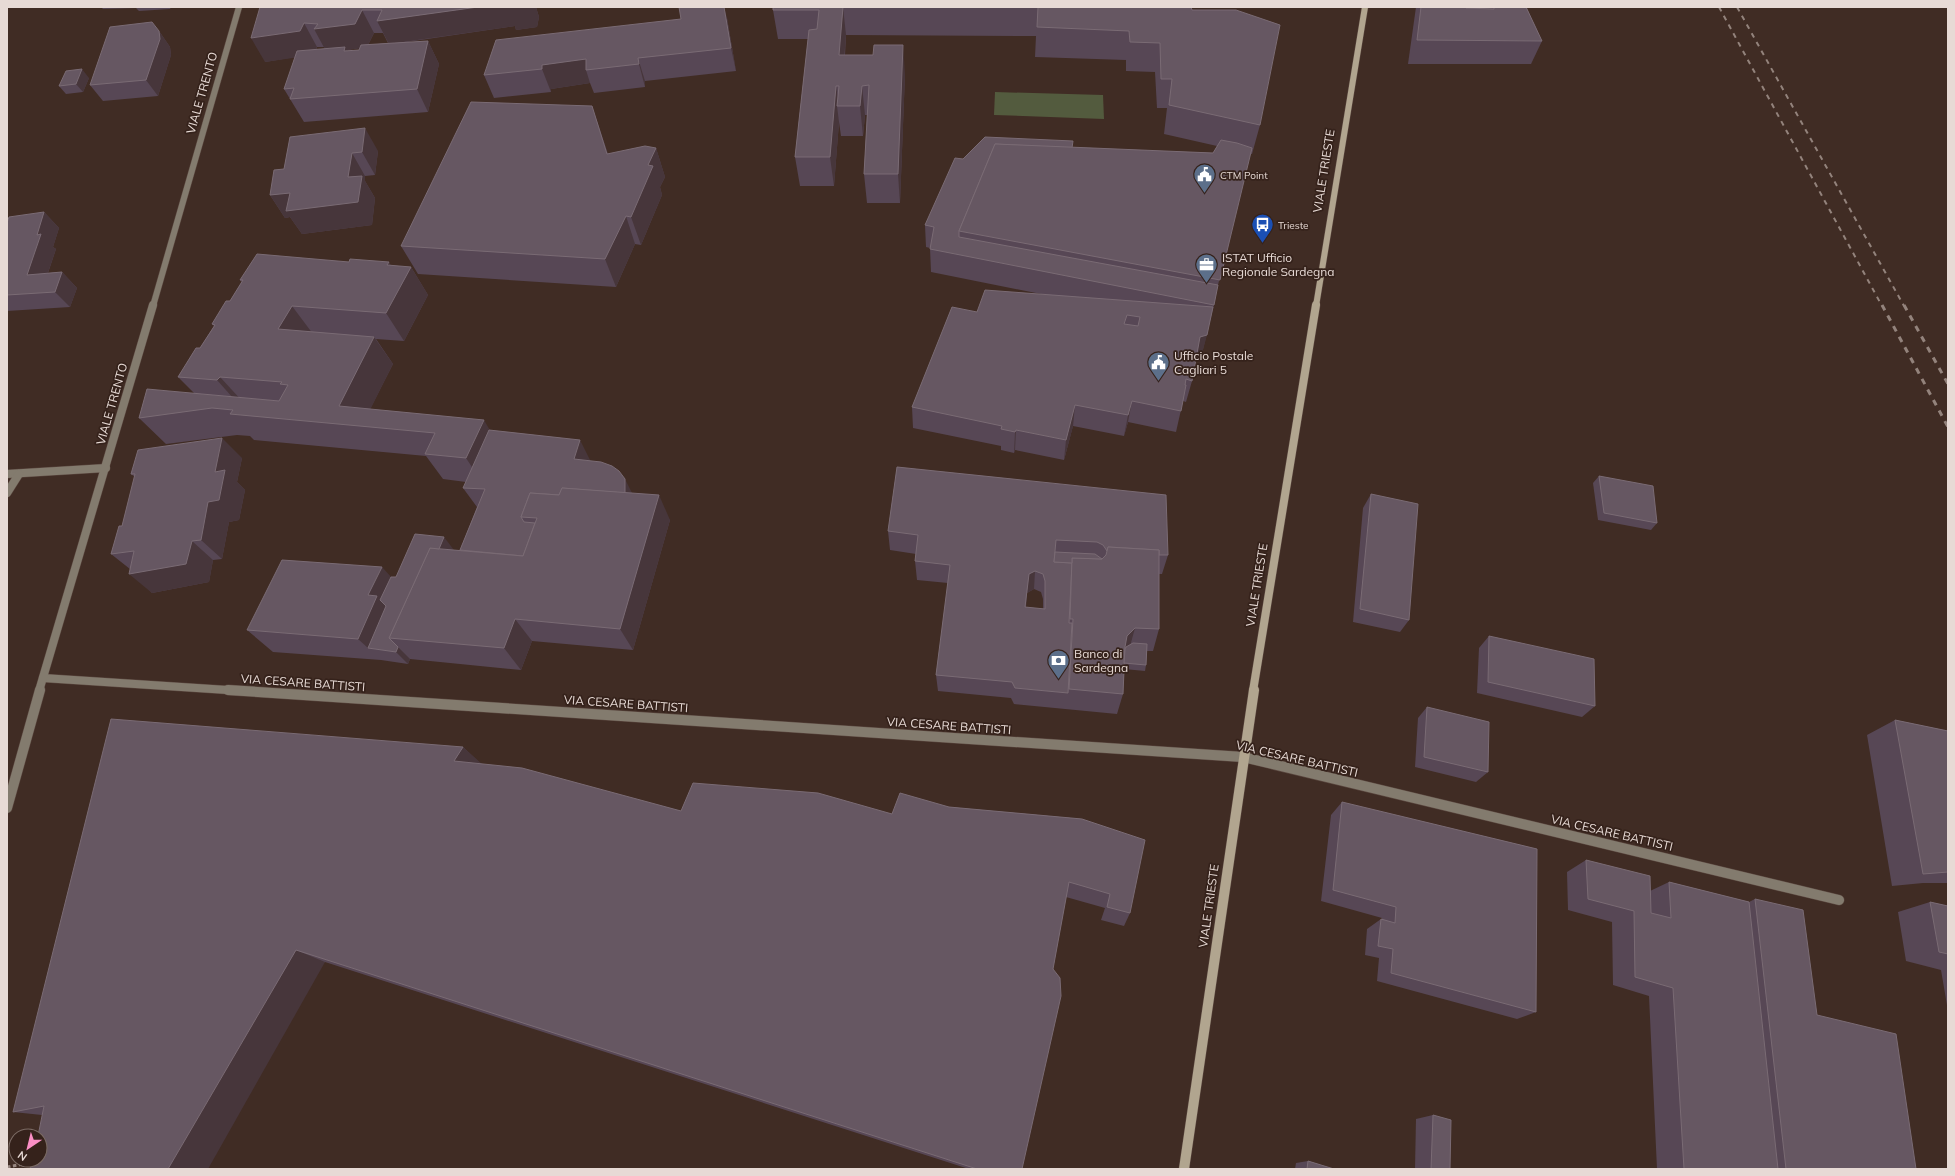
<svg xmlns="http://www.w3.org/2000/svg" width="1955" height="1176" font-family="Mulish,sans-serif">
<rect width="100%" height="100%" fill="#402c24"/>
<!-- green -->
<path fill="#535b3e" d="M995,92L1103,95L1104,119L994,115Z"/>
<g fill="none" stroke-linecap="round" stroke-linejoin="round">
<defs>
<path id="minor-far2" d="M153,306L239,7"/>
<g id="minor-far1">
<path d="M7,474L106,468"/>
<path d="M7,493L19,474"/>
<path d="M43,678L243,691"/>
<path d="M39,691L153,305"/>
</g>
<g id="minor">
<path d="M228,690L1243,757L1839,900"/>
<path d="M7,808L40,690"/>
</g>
<path id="secondary-far2" d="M1316,306L1365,7"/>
<path id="secondary-far1" d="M1253,691L1316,305"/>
<path id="secondary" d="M1184,1169L1254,690"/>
</defs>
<!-- minor-far2 casing -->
<use href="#minor-far2" stroke="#5b4840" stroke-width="7"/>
<!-- minor-far1 casing -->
<use href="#minor-far1" stroke="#5b4840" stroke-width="9"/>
<!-- minor casing -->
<use href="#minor" stroke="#5b4840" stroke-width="11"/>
<!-- secondary-far2 casing -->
<use href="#secondary-far2" stroke="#5b4840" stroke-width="7"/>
<!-- secondary-far1 casing -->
<use href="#secondary-far1" stroke="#5b4840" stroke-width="9"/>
<!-- secondary casing -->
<use href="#secondary" stroke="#5b4840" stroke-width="11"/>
<!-- path -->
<path stroke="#998882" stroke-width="3" stroke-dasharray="3.5 2.5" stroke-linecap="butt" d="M7,1167L35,1162"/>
<!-- minor-far2 -->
<use href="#minor-far2" stroke="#837b6e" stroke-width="6"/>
<!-- minor-far1 -->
<use href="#minor-far1" stroke="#837b6e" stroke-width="8"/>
<!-- minor -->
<use href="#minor" stroke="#837b6e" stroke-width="10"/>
<!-- secondary-far2 -->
<use href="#secondary-far2" stroke="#b1a58f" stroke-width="6"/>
<!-- secondary-far1 -->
<use href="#secondary-far1" stroke="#b1a58f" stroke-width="8"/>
<!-- secondary -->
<use href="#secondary" stroke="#b1a58f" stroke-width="10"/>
<!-- rail-far1 -->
<g stroke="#93837c" stroke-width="2" stroke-dasharray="5 5" stroke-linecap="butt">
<path d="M1719,7L1882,306"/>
<path d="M1737,7L1904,306"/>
</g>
<!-- rail -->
<g stroke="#93837c" stroke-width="3" stroke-dasharray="6 6" stroke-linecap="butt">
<path d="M1882,305L1948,427"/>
<path d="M1904,305L1948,384"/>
</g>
</g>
<!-- wall -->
<g fill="#574755" fill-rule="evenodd">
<path d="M101,7H171L170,9L139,11L136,8L103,9Z"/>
<path d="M260,7H536L539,17L537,27L516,30L515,26L400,43L428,41L439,64L428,112L304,122L284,89L295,57L265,62ZM374,33H383L388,43L368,45ZM317,47H324L325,49L316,50ZM360,48L359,50L347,51V50Z"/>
<path d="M843,7H1191L1192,10L1260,125L1252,154H1250L1218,285L1214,305L1201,357L1196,359L1192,381L1186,402L1183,401L1176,432L1128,422L1124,436L1073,426L1064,460L1015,450L1014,453L1001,450V446L913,428L912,407L977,312L1046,295L931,272L930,248L926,247L925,225L963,159L1072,148L1213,153L1217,146L1164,134L1167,108H1157L1155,72L1126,71V60L1035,57L1036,36L846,35L845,55L905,74L900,203H867L864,174L867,115H865L863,136H841L839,122L834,186H800L795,157L808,39H778L773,10Z"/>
<path d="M1416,7H1526L1542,41L1531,64H1408Z"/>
<path d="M727,18L736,71L645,81V87L594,93L590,83L551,89V92L494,98L484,75Z"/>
<path d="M159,31L170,47L171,55L158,96L103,101L90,85Z"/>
<path d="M89,78L83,92L66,94L59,86Z"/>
<path d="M592,106L608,154L656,148L665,177L660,187L662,195L641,245L635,244L616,287L418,274L401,246Z"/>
<path d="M290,137L378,151L375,175L365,176V181L375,198L372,225L302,234L290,217L285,218L270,195L284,169Z"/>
<path d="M44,212L59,228L53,247L56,249L48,273L62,272L77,288L70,307L7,311V223Z"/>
<path d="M391,266L411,267L428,295L404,341L376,339L393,364L370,409L490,430L590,460V461L632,493L670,520L633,650L532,641L521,670L410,659L408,664L381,660L273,652L247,630L391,577H396L454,550H460L477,507L463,488L466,482L443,479L426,456L254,440L250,436L237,435L166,444L139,418L194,393L178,377L200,348L214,326L212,324L230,301L242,282L240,280Z"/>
<path d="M242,458L237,482L245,490L239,520L229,522L222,559L213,560L209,582L152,593L130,569L111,554L122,526L135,477L131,474Z"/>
<path d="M897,467L1168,555L1162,574H1159V629L1153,651H1147L1146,665L1145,671L1124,669L1123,694L1117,714L1014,704L1011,698L938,691L936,675L948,583L917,580L915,561L916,554L890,550L888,531ZM1034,589L1041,592L1043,599V609L1026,607L1027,593Z"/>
<path d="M1599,476L1657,523L1651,530L1598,520L1593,483Z"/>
<path d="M1371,494L1409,620L1400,632L1353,622L1363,508Z"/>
<path d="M1489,636L1595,706L1582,717L1477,693L1479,648Z"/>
<path d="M1427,707L1488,772L1476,782L1415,767L1418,718Z"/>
<path d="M1895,720L1948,731V883H1923L1892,886L1867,735Z"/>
<path d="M463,747L481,764L681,811L892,814L949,807L1082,819L1130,913L1124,926L1101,920L1105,908L1066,897L1053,969L1022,1169H969L325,962L42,1115L13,1112Z"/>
<path d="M1342,802L1536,1012L1517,1019L1377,981L1379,958L1365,955L1367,929L1381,919L1382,920V918L1321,901L1331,815Z"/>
<path d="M1586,860L1650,891L1669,882L1749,902L1755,899L1817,1015L1916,1169H1657L1649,996L1613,985L1612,922L1568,910L1567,872Z"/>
<path d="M1930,902L1948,906V1011L1941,970L1906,961L1898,912Z"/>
<path d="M1433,1115L1450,1169H1415L1416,1119Z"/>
<path d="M1308,1161L1334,1169H1295L1296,1163Z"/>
</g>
<!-- shaded-wall -->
<g fill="#47363b">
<path d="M478,7H536L539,17L537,27L516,30L515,26L389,44L377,21Z"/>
<path d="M724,7L727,18L736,71L731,48Z"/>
<path d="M843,7L846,35L842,85L839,55Z"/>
<path d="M362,10L374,33L367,47L347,50L358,71L327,53L314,29Z"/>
<path d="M304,23L317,47L313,55L265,62L251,38Z"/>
<path d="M159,31L170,47L171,55L158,96L146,80Z"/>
<path d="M428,41L439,64L428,112L417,89Z"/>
<path d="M903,45L905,74L900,203L898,174Z"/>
<path d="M638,58L645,81V87L639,64Z"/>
<path d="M586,59V70L590,83L551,89V92L542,69V65Z"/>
<path d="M82,69L89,78L83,92L76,84Z"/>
<path d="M836,86L839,106H837L839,122L834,186L830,157Z"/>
<path d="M862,86L865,115L863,136L860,106Z"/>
<path d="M592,106L602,136L617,183L607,154Z"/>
<path d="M365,128L378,151L375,175L362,152Z"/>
<path d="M656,148L665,177L660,187L662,195L641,245L631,217L648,165Z"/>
<path d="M352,153L365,176V181L375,198L372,225L302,234L290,217L285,218L270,195L290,193L348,177Z"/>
<path d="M44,212L59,228L53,247L56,249L42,290L27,275L37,235Z"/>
<path d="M626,216L635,244L616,287L605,259Z"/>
<path d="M389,262L402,284L411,267L428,295L404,341L386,313L387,265Z"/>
<path d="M62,272L77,288L70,307L55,292Z"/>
<path d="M292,306L313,334L278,329Z"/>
<path d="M1207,335L1201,357L1195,359L1200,337Z"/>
<path d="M374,337L393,364L362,426L339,406Z"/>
<path d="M220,377L244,403L241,407L217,380Z"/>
<path d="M1132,401L1128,422L1124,436L1128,415Z"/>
<path d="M1075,405L1073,426L1064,460L1066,440Z"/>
<path d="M484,420L499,446L483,484L466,458Z"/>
<path d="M1016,430L1015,450L1014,453L1015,432Z"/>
<path d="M222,438L242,458L237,482L245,490L239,520L229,522L222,559L201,540L208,502Z"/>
<path d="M580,440L590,460L585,479L574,459Z"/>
<path d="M625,479L635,499L625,498Z"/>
<path d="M659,495L670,520L633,650L620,629Z"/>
<path d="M444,537L454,550L432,563Z"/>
<path d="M192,541L213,560L209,582L152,593L129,574Z"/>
<path d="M382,567L403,590L389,638L368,648L358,639L368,595Z"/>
<path d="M1035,571L1034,589L1027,593L1024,624L1029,574Z"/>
<path d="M515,619L532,641L521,670L504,648Z"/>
<path d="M1135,628L1129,650L1122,657L1127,636Z"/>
<path d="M398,647L410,659L408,664L396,652Z"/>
<path d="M463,747L483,765L454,761Z"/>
<path d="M296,950L325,962L208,1169H168Z"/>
</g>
<!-- building -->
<g fill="#665762" stroke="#7a6b74" fill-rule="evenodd">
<path d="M260,7H478L377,21L382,10H362L355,24L314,29L318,24L304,23L300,31L251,38Z"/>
<path d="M679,7H724L731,48L638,58L639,64L586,70V59L542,65V69L484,75L496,40L681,19Z"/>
<path d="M773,7H843L839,55H873L874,45H903L898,174H864L869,85L862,86L860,106H837L839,86H836L830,157H795L809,30L817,29L819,10H773Z"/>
<path d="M1038,7H1191L1192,10H1236L1280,25L1260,125L1169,105L1172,79H1161L1160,43L1130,42L1129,31L1037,27Z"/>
<path d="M1421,7H1465L1466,8L1494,9V7H1526L1542,41L1417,40Z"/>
<path d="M152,22L159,31L160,39L146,80L90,85L110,27Z"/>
<path d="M428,41L417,89L290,99L294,88L284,89L297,51L345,47L344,51L359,50L361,45Z"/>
<path d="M82,69L76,84L59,86L66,71Z"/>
<path d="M471,102L592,106L607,154L645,146L656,148L648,165L653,166L631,217L626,216L605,259L401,246Z"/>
<path d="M365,128L362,152L352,153L348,177L362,176L358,202L286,211L290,193L270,195L274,170L284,169L290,137Z"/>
<path d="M985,137L1073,141L1072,148L995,144L959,231V237L1218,285L1214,305L930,249L934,227L925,225L955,158L963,159Z"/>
<path d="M1221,140L1237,143L1252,148L1220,280L959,231L995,144L1213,153Z"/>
<path d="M44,212L37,235L41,234L27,275L62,272L55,292L7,295V223L9,217Z"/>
<path d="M257,254L349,262L350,259L389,262L387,265L411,267L386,313L292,306L278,329L374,337L339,406L484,420L466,458L425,454L435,433L230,414L233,410L212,408L139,418L147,389L279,401L288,385L280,384L282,382L220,377L217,380L178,377L196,348H200L215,325L212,324L226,301H230L243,280H240Z"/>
<path d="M985,290L1213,307L1207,335L1200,337L1192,381L1186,379L1185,385H1186L1181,411L1132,401L1128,415L1075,405L1066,440L1016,430L1015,432L1001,429L1002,426L912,407L952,307L977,312ZM1127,315L1140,317L1138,326L1124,324Z"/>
<path d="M489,430L580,440L574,459L601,462L612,466L619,471L625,479V493L562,488L559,495L530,493L521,517L524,522L535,523L523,556L460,550L485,489L463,488Z"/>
<path d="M222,438L215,472L225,470L219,500L208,502L201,540L192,541L186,564L129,574L134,551L111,554L119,526H122L135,474H131L138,450Z"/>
<path d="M897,467L1166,495L1168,555H1159V550L1108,547L1107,551L1103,545L1097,542L1056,540L1054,562L1072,563L1069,623H1072L1068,693L1015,688L1012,682L936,675L950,565L915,561L918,535L888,531ZM1035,571L1043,574L1045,581V609L1025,607L1029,574Z"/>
<path d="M1599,476L1653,486L1657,523L1604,513Z"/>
<path d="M562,488L659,495L620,629L515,619L504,648L389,638L430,548L523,556L537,518L521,517L530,493L559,495Z"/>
<path d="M1371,494L1418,504L1409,620L1360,609Z"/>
<path d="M415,534L444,537L439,549L430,548L389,638L398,647L396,652L368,648L386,606L380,600L391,577H396Z"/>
<path d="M1108,547L1159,550V629L1135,628L1127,636L1125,647L1123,694L1069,689L1073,619H1070L1072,558L1102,559L1106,555Z"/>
<path d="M1055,552L1095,554L1102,559L1072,558V563L1054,562Z"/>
<path d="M282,560L382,567L368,595L377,596L358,639L247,630Z"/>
<path d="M1489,636L1594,659L1595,706L1488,682Z"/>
<path d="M1133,643L1147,644L1146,665L1124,663L1125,649L1126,647Z"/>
<path d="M1427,707L1489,722L1488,772L1424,757Z"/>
<path d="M111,719L463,747L454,761L522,768L681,811L693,783L818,793L892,814L900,793L949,807L1082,819L1145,840L1130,913L1107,907L1110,894L1069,882L1053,969L1060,978L1061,996L1022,1169H977L296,950L168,1169H30L32,1160H40V1136H38L44,1106L13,1112Z"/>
<path d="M1895,720L1948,731V872L1923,874Z"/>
<path d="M1342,802L1537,849L1536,1012L1391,973L1393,949L1378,946L1381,919L1395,923L1396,907L1333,890Z"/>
<path d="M1586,860L1650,876L1651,913L1671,918L1669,882L1749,902L1778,1169H1684L1673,988L1635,977L1634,911L1588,899Z"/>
<path d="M1755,899L1803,910L1817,1015L1896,1034L1916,1169H1786Z"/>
<path d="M1930,902L1948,906V954L1939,952Z"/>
<path d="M1433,1115L1451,1120L1450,1169H1431Z"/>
<path d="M1308,1161L1334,1169H1307Z"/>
</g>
<!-- icons -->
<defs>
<symbol id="civic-pin" viewBox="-11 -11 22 30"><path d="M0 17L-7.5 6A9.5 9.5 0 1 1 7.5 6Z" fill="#5c6f8a" stroke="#35221b"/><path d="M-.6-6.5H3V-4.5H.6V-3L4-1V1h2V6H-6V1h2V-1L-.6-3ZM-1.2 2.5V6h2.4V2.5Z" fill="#fff"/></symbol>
<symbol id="bus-pin" viewBox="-11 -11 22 30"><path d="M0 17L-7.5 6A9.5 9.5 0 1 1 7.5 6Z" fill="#1a4fb4" stroke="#35221b"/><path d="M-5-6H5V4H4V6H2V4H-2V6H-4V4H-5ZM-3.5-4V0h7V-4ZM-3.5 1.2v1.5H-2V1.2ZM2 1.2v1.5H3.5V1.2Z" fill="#fff"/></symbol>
<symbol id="office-pin" viewBox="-11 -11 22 30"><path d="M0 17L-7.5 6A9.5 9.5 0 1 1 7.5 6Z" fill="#5c6f8a" stroke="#35221b"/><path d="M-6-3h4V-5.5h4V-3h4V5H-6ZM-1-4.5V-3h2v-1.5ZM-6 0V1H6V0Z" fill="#fff"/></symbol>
<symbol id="bank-pin" viewBox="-11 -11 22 30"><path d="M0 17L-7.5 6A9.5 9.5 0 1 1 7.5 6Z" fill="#5c6f8a" stroke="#35221b"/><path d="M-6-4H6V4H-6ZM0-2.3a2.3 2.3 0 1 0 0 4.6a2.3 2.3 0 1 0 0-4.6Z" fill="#fff"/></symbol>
</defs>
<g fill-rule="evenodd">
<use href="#civic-pin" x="1192" y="162" width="25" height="34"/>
<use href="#bus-pin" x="1250" y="212" width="25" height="34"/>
<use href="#office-pin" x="1194" y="252" width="25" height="34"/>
<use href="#civic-pin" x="1146" y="350" width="25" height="34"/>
<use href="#bank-pin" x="1046" y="648" width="25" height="34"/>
</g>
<g text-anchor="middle" stroke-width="3.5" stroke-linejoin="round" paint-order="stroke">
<!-- far-poi labels -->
<g font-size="10" fill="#e7dad5" stroke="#35221b" text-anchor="start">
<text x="1220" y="179">CTM Point</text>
<text x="1278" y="229">Trieste</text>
</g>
<!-- street labels -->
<g font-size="12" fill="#e7dad5" stroke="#35221b">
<text transform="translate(202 93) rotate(-74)" y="4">VIALE TRENTO</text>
<text transform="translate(1324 171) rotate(-81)" y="4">VIALE TRIESTE</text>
<text transform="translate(112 404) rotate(-74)" y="4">VIALE TRENTO</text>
<text transform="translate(1257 585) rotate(-81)" y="4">VIALE TRIESTE</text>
<text transform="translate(303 683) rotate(4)" y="4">VIA CESARE BATTISTI</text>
<text transform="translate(626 704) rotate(4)" y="4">VIA CESARE BATTISTI</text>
<text transform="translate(949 726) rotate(4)" y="4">VIA CESARE BATTISTI</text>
<text transform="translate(1297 759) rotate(13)" y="4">VIA CESARE BATTISTI</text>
<text transform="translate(1612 833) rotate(13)" y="4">VIA CESARE BATTISTI</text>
<text transform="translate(1209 906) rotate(-82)" y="4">VIALE TRIESTE</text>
</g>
<!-- poi labels -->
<g font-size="12" fill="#e7dad5" stroke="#35221b" text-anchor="start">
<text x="1222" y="262">ISTAT Ufficio<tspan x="1222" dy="14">Regionale Sardegna</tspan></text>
<text x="1174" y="360">Ufficio Postale<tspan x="1174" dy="14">Cagliari 5</tspan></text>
<text x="1074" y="658">Banco di<tspan x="1074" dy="14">Sardegna</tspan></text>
</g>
</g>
<!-- border -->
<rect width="1955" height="1176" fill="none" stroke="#e7dad5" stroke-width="16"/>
<!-- north arrow -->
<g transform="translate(28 1148) rotate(215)"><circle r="19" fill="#35221b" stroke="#7c6c65"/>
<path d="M0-3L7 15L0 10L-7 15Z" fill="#fb8fc5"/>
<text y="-6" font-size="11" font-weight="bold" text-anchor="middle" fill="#e7dad5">N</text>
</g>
</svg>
